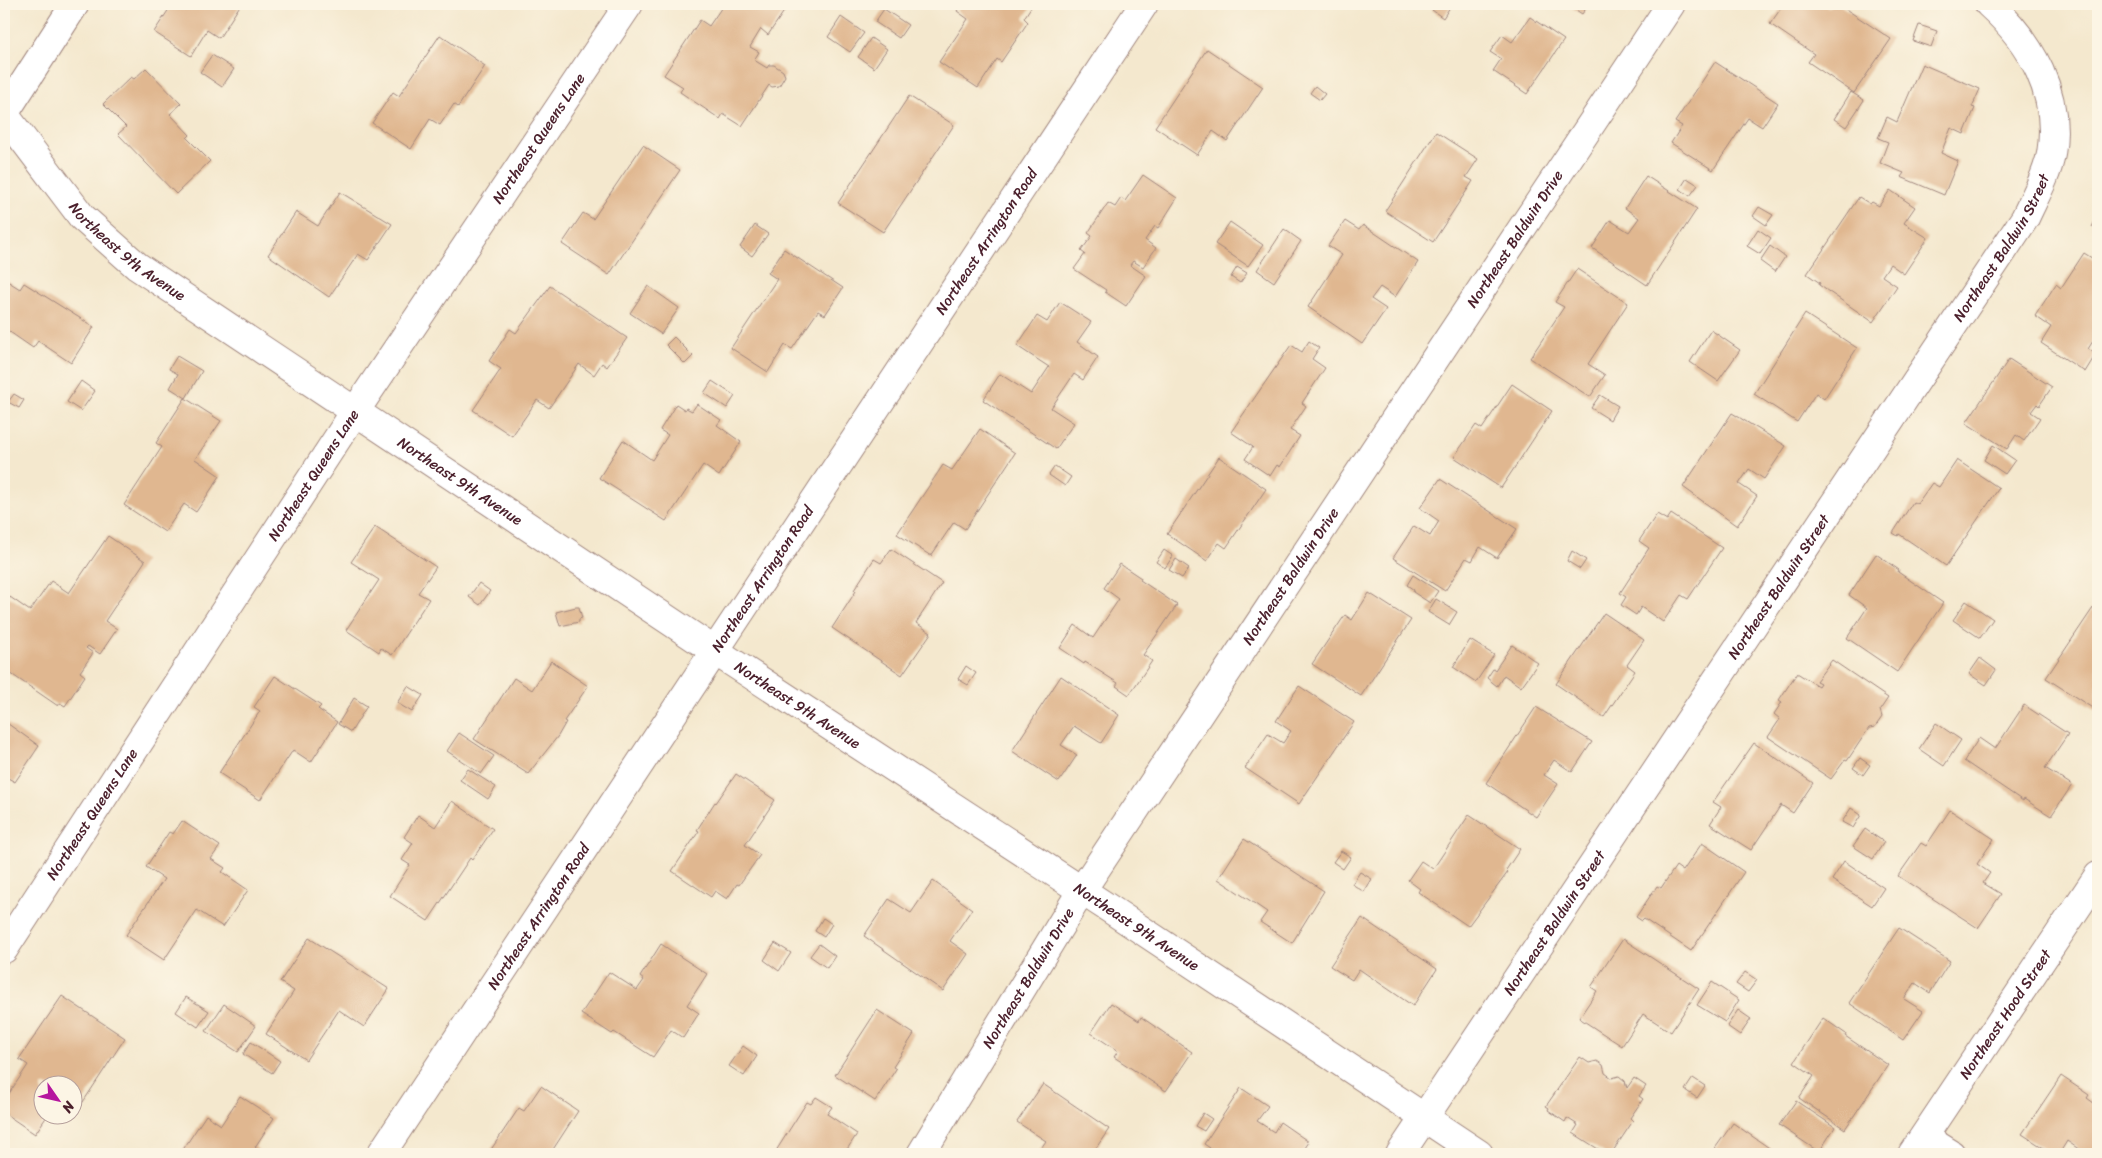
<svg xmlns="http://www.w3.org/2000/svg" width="2102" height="1158" font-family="Sriracha,sans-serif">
<rect width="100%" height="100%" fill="#fcf5e5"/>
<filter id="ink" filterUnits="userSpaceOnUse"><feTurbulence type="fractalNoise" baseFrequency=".02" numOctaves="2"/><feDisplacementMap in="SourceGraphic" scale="10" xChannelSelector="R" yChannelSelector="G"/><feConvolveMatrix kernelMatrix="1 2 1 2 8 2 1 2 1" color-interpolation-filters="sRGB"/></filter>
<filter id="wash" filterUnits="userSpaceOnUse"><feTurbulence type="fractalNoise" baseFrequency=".0096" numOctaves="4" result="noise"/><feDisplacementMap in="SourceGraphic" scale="20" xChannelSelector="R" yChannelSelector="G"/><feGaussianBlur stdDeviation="1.12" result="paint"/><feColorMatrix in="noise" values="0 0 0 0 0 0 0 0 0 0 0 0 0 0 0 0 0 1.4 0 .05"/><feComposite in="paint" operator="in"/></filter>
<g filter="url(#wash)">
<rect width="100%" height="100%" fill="#f4e8ce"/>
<g id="blocks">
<!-- building -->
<g fill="#e0b790">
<path d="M167,4H241L219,38L207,30L191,56L154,32L171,6Z"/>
<path d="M724,4H782L787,7L768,35L761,29L750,47L759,52L754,60L767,68L769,65H774L783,71L785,76L779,86L772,87L769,85L742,126L723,114L720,119L680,92L683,87L664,75L700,20L709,26Z"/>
<path d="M961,4H1027L1031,7L1024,18L1028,22L1001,62L997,59L978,88L939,62L968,19L957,11Z"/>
<path d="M1437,4H1452L1443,18L1432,10Z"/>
<path d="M1567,4H1589L1582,14Z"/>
<path d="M1784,4H1822L1828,8L1832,4H1838L1891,39L1854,93L1808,62L1814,54L1770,24Z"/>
<path d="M884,9L908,25L899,38L875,22Z"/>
<path d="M841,17L864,33L850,52L828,37Z"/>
<path d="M1530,17L1564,40L1527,94L1493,71L1501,59L1490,52L1502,35L1512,42Z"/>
<path d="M1919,25L1937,31L1931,47L1913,41Z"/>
<path d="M440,35L485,66L458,107L454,104L440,125L430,119L411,149L372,123L393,92L399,96Z"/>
<path d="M871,38L887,49L874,68L858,57Z"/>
<path d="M1207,49L1263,87L1227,141L1213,131L1197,155L1155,127Z"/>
<path d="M212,55L234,69L222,87L200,72Z"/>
<path d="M1715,62L1778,103L1762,127L1748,118L1713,170L1671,143L1682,126L1675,122Z"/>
<path d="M1922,64L1980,89L1972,107L1975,108L1964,134L1951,128L1941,153L1958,161L1944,195L1901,177L1904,173L1880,163L1888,142L1878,138L1887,117L1897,122Z"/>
<path d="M146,68L181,104L170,114L190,135L187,138L210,161L176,194L118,134L126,127L103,104L131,77L134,79Z"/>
<path d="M1315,86L1325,94L1320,100L1310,93Z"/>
<path d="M1851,92L1864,100L1846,127L1834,119Z"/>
<path d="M909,96L954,125L883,232L838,203Z"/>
<path d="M1436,132L1478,159L1466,177L1473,181L1433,242L1385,211Z"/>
<path d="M643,145L680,170L609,275L562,244L583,213L593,219Z"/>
<path d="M1143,175L1177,198L1158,228L1155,226L1145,240L1156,248L1143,267L1133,261L1130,265L1146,276L1126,306L1105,292L1106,290L1074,269L1085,254L1081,251L1092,236L1088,233L1108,203L1115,207L1121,198L1125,201Z"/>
<path d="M1646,176L1697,209L1647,285L1592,248L1610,220L1629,232L1639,218L1625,208Z"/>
<path d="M1687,178L1698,185L1690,196L1680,189Z"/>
<path d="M1890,190L1915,207L1904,223L1928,238L1904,274L1890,264L1882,276L1897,286L1873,322L1819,285L1820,283L1807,274L1859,197L1870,204L1872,202L1879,206Z"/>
<path d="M340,192L392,224L368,260L358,254L329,297L268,255L296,212L318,226Z"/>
<path d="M1759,207L1773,215L1766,225L1753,216Z"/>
<path d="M2098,215V231L2092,227Z"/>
<path d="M1345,221L1359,230L1363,225L1418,262L1395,297L1380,287L1371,299L1386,309L1362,344L1308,307L1342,255L1328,246Z"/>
<path d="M1230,222L1263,245L1248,266L1215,244Z"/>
<path d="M755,225L768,234L752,256L740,247Z"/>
<path d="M1284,229L1301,241L1274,282L1257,270Z"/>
<path d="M1758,229L1771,238L1760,254L1747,246Z"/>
<path d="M1770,246L1785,257L1775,272L1760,261Z"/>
<path d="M784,249L843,288L825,315L818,311L792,349L785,345L768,372L731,348L777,279L768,273Z"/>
<path d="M2084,253L2098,262V333L2088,349L2096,354L2085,372L2041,343L2051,327L2035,316L2056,284L2061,288Z"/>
<path d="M1237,267L1247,273L1240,283L1231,277Z"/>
<path d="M1577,269L1628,303L1588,364L1605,375L1590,397L1530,358L1564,307L1555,302Z"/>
<path d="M4,279L20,289L24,283L94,327L71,363L38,341L33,348L4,328Z"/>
<path d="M550,286L627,338L607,367L602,363L594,375L579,364L549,408L537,400L512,436L473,410L501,369L489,361L510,329L516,333Z"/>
<path d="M648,286L679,308L661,334L630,313Z"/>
<path d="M1060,302L1091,322L1077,342L1098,357L1083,380L1074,374L1051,408L1074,423L1056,449L983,400L1000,374L1031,394L1049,367L1017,346L1037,316L1047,322Z"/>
<path d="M1805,314L1857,348L1824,399L1816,393L1797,422L1754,394Z"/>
<path d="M1711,330L1740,350L1718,381L1690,362Z"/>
<path d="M674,337L693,356L685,364L666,345Z"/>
<path d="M1309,341L1319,348L1312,359L1325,368L1302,403L1306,406L1290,430L1300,436L1280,467L1277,465L1270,476L1245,459L1253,447L1231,432L1291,345L1302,352Z"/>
<path d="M177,356L202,371L186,398L170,388L178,374L169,369Z"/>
<path d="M2009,359L2052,387L2039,406L2037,404L2031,412L2040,418L2024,441L2016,435L2007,449L1966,423Z"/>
<path d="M81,381L95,391L81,411L67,402Z"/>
<path d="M712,381L735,396L727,408L704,393Z"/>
<path d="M1512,384L1552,411L1501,488L1454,457L1476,425L1482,429Z"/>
<path d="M14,394L24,400L19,408L8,402Z"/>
<path d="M1600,395L1618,406L1610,420L1591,408Z"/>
<path d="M185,398L221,421L195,459L220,476L196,512L184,504L165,532L124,505L162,447L156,443Z"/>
<path d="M676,404L685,410L686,408L692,411L697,404L721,420L717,425L741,442L719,476L703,465L666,521L599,478L623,440L652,460L668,435L660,430Z"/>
<path d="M1732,413L1786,446L1764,479L1749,469L1739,484L1757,496L1737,526L1683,487Z"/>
<path d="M980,429L1015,453L965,529L954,522L931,556L897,534L943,465L952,470Z"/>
<path d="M1993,445L2015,460L2005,474L1984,460Z"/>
<path d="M1219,457L1266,489L1226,548L1219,543L1207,561L1167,534Z"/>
<path d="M1957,460L1999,488L1946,566L1899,534L1898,536L1893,533L1913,502L1917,504L1932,483L1939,487Z"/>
<path d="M1055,466L1071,477L1065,486L1049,475Z"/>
<path d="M1440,479L1517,529L1497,558L1480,547L1472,561L1466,558L1445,591L1393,558L1414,526L1430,536L1439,521L1420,508Z"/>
<path d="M1657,514L1667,520L1671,514L1722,548L1688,599L1681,595L1663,622L1641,607L1636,615L1621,605L1626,597L1620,593L1649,548L1639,541Z"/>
<path d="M375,527L436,567L418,593L429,599L392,655L381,648L379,652L346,630L379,580L351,562Z"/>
<path d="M108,536L145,561L105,621L117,629L100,654L88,646L86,648L93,653L80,672L85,676L65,706L60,703L58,706L4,669V607L10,597L30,611L51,581L69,593Z"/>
<path d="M891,549L942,583L916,623L931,633L902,675L832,628L856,591L854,590L874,559L881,563Z"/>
<path d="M1164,550L1173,556L1165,568L1156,562Z"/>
<path d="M1572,551L1586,560L1580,569L1567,561Z"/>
<path d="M1876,554L1899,570L1898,572L1943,603L1897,672L1847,638L1867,608L1849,595Z"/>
<path d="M1176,559L1189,568L1182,578L1169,570Z"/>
<path d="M1120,564L1141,578L1140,580L1177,605L1143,655L1152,661L1129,695L1116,686L1118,683L1085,662L1084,664L1060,648L1075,625L1093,638L1119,599L1104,588Z"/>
<path d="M1413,575L1438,591L1430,603L1413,592L1414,590L1407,585Z"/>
<path d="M479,583L490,591L480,605L469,597Z"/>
<path d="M1369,593L1411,620L1361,696L1312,664L1345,615L1352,620Z"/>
<path d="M1436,599L1457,612L1449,625L1428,612Z"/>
<path d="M1966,601L1993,619L1980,638L1953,620Z"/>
<path d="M576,607H579L582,618L579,619V622L560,626L556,612Z"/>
<path d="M2093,608L2098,611L2097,711L2046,678Z"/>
<path d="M1604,613L1644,640L1627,665L1635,671L1604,717L1556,684Z"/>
<path d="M1470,640L1494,655L1476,682L1453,667Z"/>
<path d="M1512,645L1538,663L1521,687L1504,675L1497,686L1487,678L1493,669L1495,670Z"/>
<path d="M1980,658L1996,670L1986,685L1969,674Z"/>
<path d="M1832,660L1888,698L1880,710L1882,717L1875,727L1869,728L1847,761L1845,760L1831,779L1768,737L1780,719L1774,714L1782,702L1779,700L1797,673L1818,686L1820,683L1816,681Z"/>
<path d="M551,661L588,686L564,721L566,722L558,736L528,774L474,739L514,678L532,690Z"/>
<path d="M966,666L976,673L968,685L958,679Z"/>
<path d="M275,676L321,706L318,709L337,722L311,762L293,750L260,800L219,773L260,711L254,707Z"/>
<path d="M1061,676L1119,715L1101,743L1074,726L1061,745L1077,755L1059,782L1012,751Z"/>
<path d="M408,686L423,695L412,712L397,703Z"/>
<path d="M1299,686L1354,722L1299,804L1245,768L1268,734L1283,743L1291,731L1276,721Z"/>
<path d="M354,698L367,706L351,732L338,724Z"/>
<path d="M2024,705L2068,734L2045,768L2072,785L2051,816L2024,799L2023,801L1964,761L1979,738L1995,749Z"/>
<path d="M1536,707L1592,742L1572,772L1554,760L1544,775L1558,784L1536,817L1486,783Z"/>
<path d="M4,721L39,746L15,782L8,778L4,785Z"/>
<path d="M1936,723L1961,740L1944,766L1919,749Z"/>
<path d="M459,733L494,756L481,774L447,751Z"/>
<path d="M1754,743L1813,783L1793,813L1781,805L1751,850L1710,824L1721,807L1713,802Z"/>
<path d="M1860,758L1870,765L1863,775L1853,768Z"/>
<path d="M468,769L496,787L488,799L460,780Z"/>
<path d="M736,774L775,800L745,845L760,855L739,885L737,884L727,899L715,891L711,897L672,871L699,831L697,830L715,802L716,803Z"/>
<path d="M452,801L493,829L472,860L470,858L428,921L390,896L410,865L402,860L413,843L404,837L418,815L435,827Z"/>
<path d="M1851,808L1861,815L1853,828L1842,822Z"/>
<path d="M1950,810L1994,839L1977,864L1990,873L1983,883L2001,894L1978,928L1898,876L1921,843L1926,846Z"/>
<path d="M1469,815L1520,849L1506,870L1508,872L1468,926L1418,892L1420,889L1408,880L1421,861L1433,869Z"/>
<path d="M182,821L220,846L211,859L225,868L222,872L248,890L223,927L197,910L164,960L126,935L164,879L146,867L169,832L173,834Z"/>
<path d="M1865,829L1884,842L1873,859L1853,846Z"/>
<path d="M1244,839L1324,891L1292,943L1260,922L1267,912L1218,879Z"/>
<path d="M1702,843L1744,872L1691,951L1644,919L1642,921L1636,917L1657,886L1661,888L1676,866L1683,871Z"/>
<path d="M1341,851L1351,857L1343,869L1333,862Z"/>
<path d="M1844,861L1884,888L1872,906L1832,880Z"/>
<path d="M1360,872L1372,879L1364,892L1352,884Z"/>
<path d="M933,881L972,909L950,941L968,954L943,991L864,936L889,899L911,913Z"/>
<path d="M823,918L832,924L824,937L815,931Z"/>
<path d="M1362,918L1437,969L1413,1006L1359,969L1352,980L1330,966Z"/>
<path d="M1899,928L1950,961L1930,993L1915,983L1904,999L1923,1011L1903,1040L1849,1003Z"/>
<path d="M309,938L389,989L364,1027L339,1010L306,1060L266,1034L294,991L280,982Z"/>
<path d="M1623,939L1699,989L1671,1032L1643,1014L1622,1046L1579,1018L1597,991L1591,987Z"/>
<path d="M775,943L791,953L779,971L764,960Z"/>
<path d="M661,944L707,974L687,1005L699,1013L683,1038L671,1030L653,1057L614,1032L612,1034L581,1014L609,972L637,990L644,980L640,977Z"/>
<path d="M819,944L835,956L827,968L810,956Z"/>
<path d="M1745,972L1757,980L1748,992L1736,984Z"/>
<path d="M1712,982L1739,1000L1725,1022L1697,1005Z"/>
<path d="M62,996L125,1038L83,1102L72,1095V1086H42V1116H47L35,1134L4,1113V1101L28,1065L19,1059Z"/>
<path d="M186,997L209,1011L198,1027L176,1012Z"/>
<path d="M1111,1003L1139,1021L1141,1017L1192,1052L1166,1091L1114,1057L1118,1051L1091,1033Z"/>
<path d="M224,1004L256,1026L238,1052L206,1031Z"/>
<path d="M877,1010L914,1034L893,1067L896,1069L875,1101L835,1075Z"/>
<path d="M1738,1010L1751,1019L1740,1035L1727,1026Z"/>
<path d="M1823,1018L1846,1034L1845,1036L1888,1065L1845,1129L1799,1098L1814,1076L1794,1062Z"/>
<path d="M251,1042L280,1061L272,1073L243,1054Z"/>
<path d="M743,1046L757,1056L744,1076L729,1066Z"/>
<path d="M1580,1057L1589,1063L1597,1061L1603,1065L1605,1073L1612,1078L1619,1076L1625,1081L1627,1088L1634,1078L1646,1086L1639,1096L1643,1099L1630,1118L1633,1121L1611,1154H1606L1573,1133L1578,1125L1567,1118L1565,1122L1548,1110L1549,1108L1546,1106Z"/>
<path d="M2061,1076L2089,1095L2087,1098L2098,1106V1154H2077L2080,1150L2067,1141L2059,1154H2053L2022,1134Z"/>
<path d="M1693,1078L1705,1086L1697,1098L1685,1090Z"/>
<path d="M1043,1084L1109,1129L1092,1154H1037L1046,1141L1017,1122Z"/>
<path d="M541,1086L578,1111L550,1154H488L519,1108L524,1111Z"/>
<path d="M1241,1088L1268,1106L1257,1121L1274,1132L1280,1122L1309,1142L1301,1154H1206L1210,1148L1204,1144Z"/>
<path d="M240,1096L274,1118L255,1147L258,1150L255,1154H180L206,1115L221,1125Z"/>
<path d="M816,1097L832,1107L827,1114L857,1134L844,1154H774L807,1102L811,1104Z"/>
<path d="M1796,1101L1835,1127L1819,1152L1779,1125Z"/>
<path d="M1203,1113L1212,1119L1204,1131L1195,1126Z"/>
<path d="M1733,1123L1778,1154H1711Z"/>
</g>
</g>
</g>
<g filter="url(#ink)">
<use href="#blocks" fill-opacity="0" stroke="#9f847c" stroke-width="1"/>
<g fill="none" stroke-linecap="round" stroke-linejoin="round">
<defs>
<g id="minor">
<path id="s1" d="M4,114L82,217L137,266L715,651L1110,909L1479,1154"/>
<path d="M4,114L75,4"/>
<path id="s2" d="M4,949L356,410L629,4"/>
<path d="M1924,1137L1951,1154"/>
<path id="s3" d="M921,1154L1082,890L1671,4"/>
<path id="s4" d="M1400,1154L2025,218C2034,198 2047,176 2051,154C2061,94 2031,42 1989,4"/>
<path id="s5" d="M1912,1154L2098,876"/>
</g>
<g id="tertiary">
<path id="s6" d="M381,1154L1144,4"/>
</g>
</defs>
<!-- minor casing -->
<use href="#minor" stroke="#9f847c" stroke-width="30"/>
<!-- tertiary casing -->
<use href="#tertiary" stroke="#9f847c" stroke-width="30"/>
<!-- minor -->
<use href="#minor" stroke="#fff" stroke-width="28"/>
<!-- tertiary -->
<use href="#tertiary" stroke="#fff" stroke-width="28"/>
</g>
</g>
<g text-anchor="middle" stroke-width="4" stroke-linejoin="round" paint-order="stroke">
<!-- street labels -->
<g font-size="15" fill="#4a1f2b" stroke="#fcf5e5">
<text dy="5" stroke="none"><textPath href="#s2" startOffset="971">Northeast Queens Lane</textPath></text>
<text dy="5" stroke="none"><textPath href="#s3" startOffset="1091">Northeast Baldwin Drive</textPath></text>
<text dy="5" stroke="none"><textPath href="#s6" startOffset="1095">Northeast Arrington Road</textPath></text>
<text dy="5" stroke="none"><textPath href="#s4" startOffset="1088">Northeast Baldwin Street</textPath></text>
<text dy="5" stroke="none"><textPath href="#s1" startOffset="186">Northeast 9th Avenue</textPath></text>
<text dy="5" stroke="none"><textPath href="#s2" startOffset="566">Northeast Queens Lane</textPath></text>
<text dy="5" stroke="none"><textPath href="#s1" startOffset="591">Northeast 9th Avenue</textPath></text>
<text dy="5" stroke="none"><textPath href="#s3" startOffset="686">Northeast Baldwin Drive</textPath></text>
<text dy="5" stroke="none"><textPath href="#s6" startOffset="690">Northeast Arrington Road</textPath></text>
<text dy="5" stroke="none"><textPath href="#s4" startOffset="682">Northeast Baldwin Street</textPath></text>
<text dy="5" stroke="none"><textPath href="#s1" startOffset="996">Northeast 9th Avenue</textPath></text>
<text dy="5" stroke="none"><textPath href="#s2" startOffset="161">Northeast Queens Lane</textPath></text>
<text dy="5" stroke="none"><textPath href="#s6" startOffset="285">Northeast Arrington Road</textPath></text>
<text dy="5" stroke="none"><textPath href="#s4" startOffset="278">Northeast Baldwin Street</textPath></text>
<text dy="5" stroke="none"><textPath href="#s1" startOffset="1401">Northeast 9th Avenue</textPath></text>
<text dy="5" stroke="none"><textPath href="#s3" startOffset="206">Northeast Baldwin Drive</textPath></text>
<text dy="5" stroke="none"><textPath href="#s5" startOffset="168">Northeast Hood Street</textPath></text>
</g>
</g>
<!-- margin -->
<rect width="2102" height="1158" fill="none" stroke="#fcf5e5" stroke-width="20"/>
<!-- north arrow -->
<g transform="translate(58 1100) rotate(124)"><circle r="24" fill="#fcf5e5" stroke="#b59f9b"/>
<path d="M0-4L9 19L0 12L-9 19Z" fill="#b5179e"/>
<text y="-8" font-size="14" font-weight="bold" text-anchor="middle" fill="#4a1f2b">N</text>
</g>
</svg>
